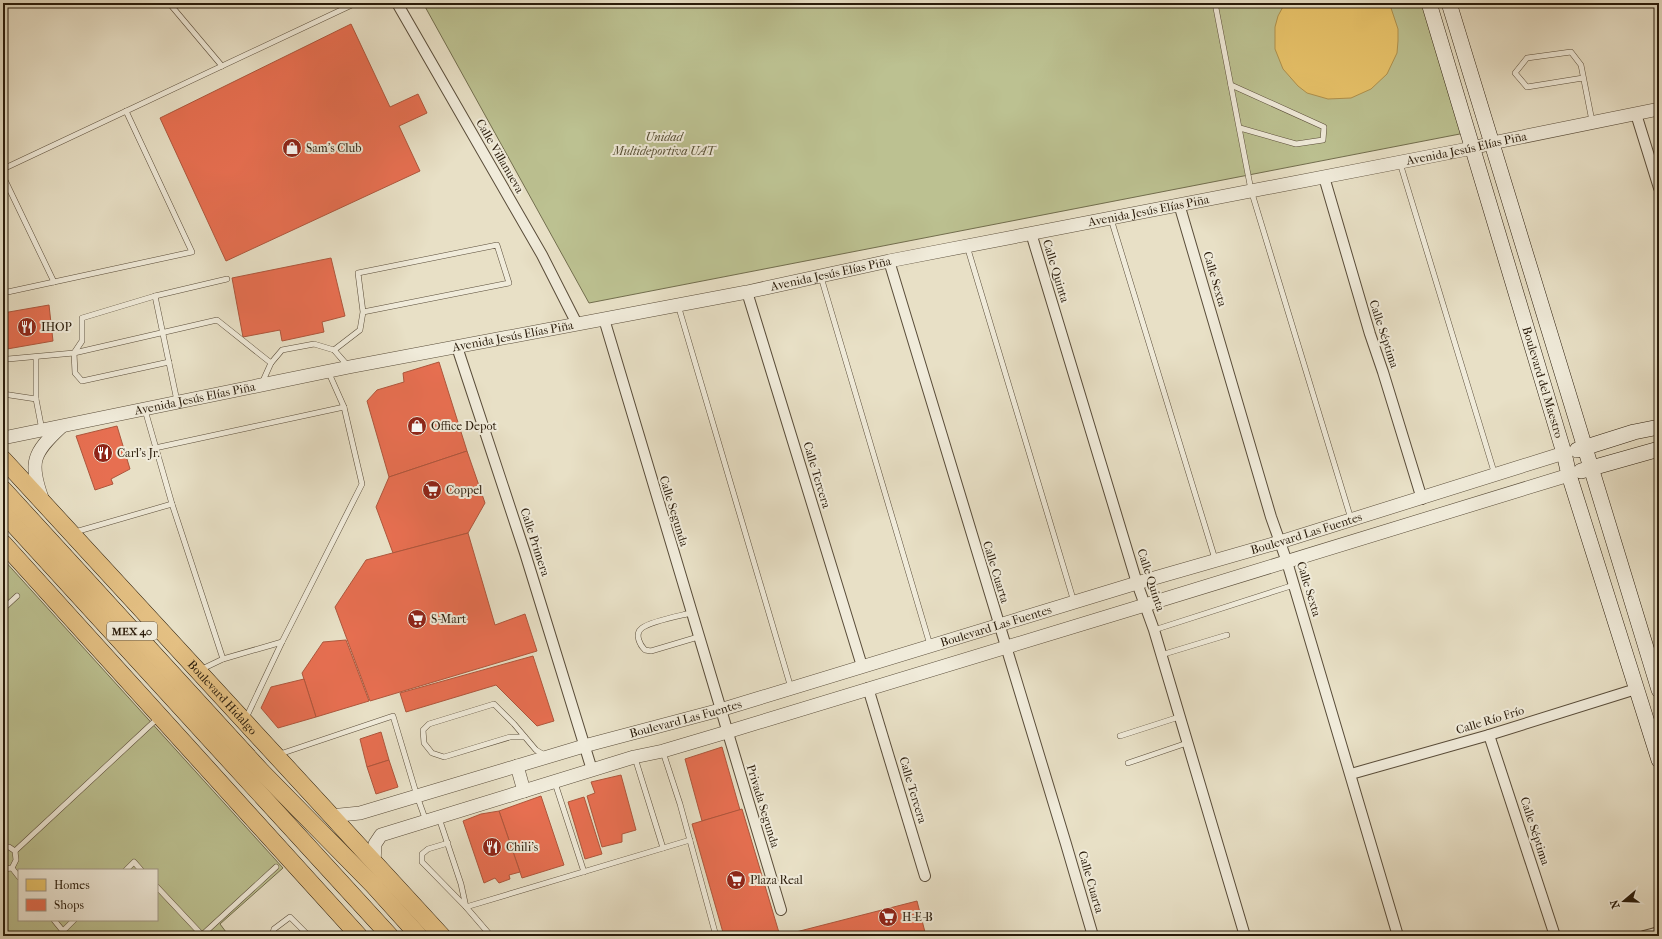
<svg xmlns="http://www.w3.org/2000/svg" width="1662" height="939" font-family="'IM FELL French Canon',serif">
<rect width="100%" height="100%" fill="#e8e0c6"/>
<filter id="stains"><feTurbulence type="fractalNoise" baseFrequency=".005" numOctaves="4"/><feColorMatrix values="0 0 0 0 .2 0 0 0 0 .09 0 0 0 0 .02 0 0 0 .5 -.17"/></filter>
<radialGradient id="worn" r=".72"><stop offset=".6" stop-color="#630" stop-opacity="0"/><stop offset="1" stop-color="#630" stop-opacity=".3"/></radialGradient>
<!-- green -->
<g fill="#bcc191" stroke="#726e4e" fill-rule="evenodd">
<path d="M423,3H1425L1465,133L589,303Z"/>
<path d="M3,559L283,868L220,924L229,936H3ZM19,870H157V920H19Z"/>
</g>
<!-- homes -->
<path fill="#e9c46a" stroke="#af914d" d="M1285,3H1402L1391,8L1398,29V41L1397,53L1387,74L1371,89L1351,98L1328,99L1307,93L1298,86L1283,69L1275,49V27L1278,16Z"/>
<!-- shops -->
<g fill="#e76f51" stroke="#ae563c">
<path d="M351,24L390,107L418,94L427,113L399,126L420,171L226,261L160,118Z"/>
<path d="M331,258L345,316L322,322L324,332L282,341L280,330L243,337L232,278Z"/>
<path d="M49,305L53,341L7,349L3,343V313Z"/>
<path d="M439,362L467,451L389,477L367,401L377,390L404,382L403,373Z"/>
<path d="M117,426L130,469L111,479L113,484L95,490L76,436Z"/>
<path d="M467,451L485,503L468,533L393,553L376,507L389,477Z"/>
<path d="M468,533L495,625L525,614L537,651L370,701L335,607L366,560Z"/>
<path d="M346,640L369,701L316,717L302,673L323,642Z"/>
<path d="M533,656L554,721L537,726L496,685L406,712L400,693Z"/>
<path d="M304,679L316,717L278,728L261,708L271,687Z"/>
<path d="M381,732L389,760L367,767L360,739Z"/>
<path d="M722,747L740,810L702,821L685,759Z"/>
<path d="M389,760L398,787L376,794L367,767Z"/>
<path d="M621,775L636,830L622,834V842L602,847L587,796L595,793L591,782Z"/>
<path d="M541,796L564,865L522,878L499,811Z"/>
<path d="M584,797L602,854L585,859L568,802Z"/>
<path d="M742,809L780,936H724L692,824Z"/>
<path d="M499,811L520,872L509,875L510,879L499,883L495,878L484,883L463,821L481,814Z"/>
<path d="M917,901L926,936H793L792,933Z"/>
</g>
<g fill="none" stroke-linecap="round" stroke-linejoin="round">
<defs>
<g id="service">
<path d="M169,3L222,66"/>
<path d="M1215,3L1251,190L1351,519"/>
<path d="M1583,78L1527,87L1515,73L1527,58L1571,52L1581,65L1592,121"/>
<path d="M1231,85L1324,127L1323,140L1296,144L1240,128"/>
<path d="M1400,163L1495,475"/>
<path d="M3,169L356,3"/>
<path d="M3,176L54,282"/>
<path d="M1111,219L1215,559"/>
<path d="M967,246L1074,602"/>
<path d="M821,277L930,645"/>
<path d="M3,293L192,252L126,111"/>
<path d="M155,296L177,401"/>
<path d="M678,305L791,688"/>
<path d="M334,350L360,330L363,312L358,273L497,245L509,283L363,312"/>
<path d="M3,357L8,359L74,353L217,320L271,363"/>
<path d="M36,357V399L42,430"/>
<path d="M169,362L82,381L75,373L74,353L82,341V318L155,296L227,279"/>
<path d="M262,383L271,363L282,350L314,344L334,350L348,366"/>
<path d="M3,394L36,399"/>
<path d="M155,448L344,407"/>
<path d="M172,504L223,659"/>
<path d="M75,532L172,504L145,410"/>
<path d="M3,609L17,596"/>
<path d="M691,613C679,616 651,621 642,628C634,634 640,645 645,650L651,651L698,637"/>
<path d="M1154,630L1294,585"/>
<path d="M1161,655L1227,635"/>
<path d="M200,670L223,659L282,642"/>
<path d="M246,718L282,642L362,484L344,407L328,371"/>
<path d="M1120,736L1179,717"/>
<path d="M525,737H510L444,757L432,753L424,743L423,730L429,724L494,704L514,724L536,750L546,756"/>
<path d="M663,752L680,804L716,936"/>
<path d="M280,754L393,716L417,796L426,821"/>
<path d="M635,758L663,848"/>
<path d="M1128,763L1187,743"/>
<path d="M555,783L584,872"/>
<path d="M439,818L461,884L466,907L491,936"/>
<path d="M448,843L428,849L422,854V862L466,907L690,840"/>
<path d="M3,847H9L15,851L16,860L12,868L3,869"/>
<path d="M15,851L158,718"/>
<path d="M12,868L19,877"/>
<path d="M126,870L134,862L141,870"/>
<path d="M157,887L202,935"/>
<path d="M54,920L67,936"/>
<path d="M63,931L74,920"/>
<path d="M201,936L276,867"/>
<path d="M272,936L274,929L290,917L309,936"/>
</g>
<g id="minor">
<path d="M397,3L542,255L577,324"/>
<path d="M1636,114L1659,188"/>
<path d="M1324,177L1370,334L1383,372L1422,499"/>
<path d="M1179,204L1271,517L1287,562L1398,936"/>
<path d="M1031,233L1137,583L1154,630L1245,936"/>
<path d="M889,261L1066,844L1093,936"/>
<path d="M747,292L862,666"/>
<path d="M604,319L781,910"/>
<path d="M457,347L525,553L592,770"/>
<path d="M868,688L925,876"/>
<path d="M1489,735L1555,936"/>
<path d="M1351,774L1489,735L1636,689"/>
<path d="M1644,936L1659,932"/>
</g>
<g id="tertiary">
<path id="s1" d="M3,438L349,367L747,292L889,261L1473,148L1492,143L1659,109"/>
<path d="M42,498C29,462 33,453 61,427"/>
<path d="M517,766L524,791"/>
<path id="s2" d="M330,816L360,813L584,746L720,710L1137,583L1280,542L1564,453"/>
<path d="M374,863L375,844L381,835L634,757L663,751L727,732L1145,605L1569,475"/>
</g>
<g id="secondary">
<path id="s3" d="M1429,3L1564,453L1569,475L1659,760"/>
<path d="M1449,3L1659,690"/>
<path d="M1577,450L1634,432L1659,427"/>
<path d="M1581,471L1659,449"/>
</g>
<g id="primary">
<path id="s4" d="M3,459L442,936"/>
<path d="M3,489L262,772L373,885L419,936"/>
<path d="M3,513L390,936"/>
<path d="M3,543L359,936"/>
</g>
</defs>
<!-- service casing -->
<use href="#service" stroke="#594c39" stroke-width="6"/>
<!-- minor casing -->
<use href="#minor" stroke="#594c39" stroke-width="12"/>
<!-- tertiary casing -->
<use href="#tertiary" stroke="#594c39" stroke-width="14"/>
<!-- secondary casing -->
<use href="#secondary" stroke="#291b0a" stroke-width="16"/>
<!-- primary casing -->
<use href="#primary" stroke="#291b0a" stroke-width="18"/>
<!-- service -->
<use href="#service" stroke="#f0ebda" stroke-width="5"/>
<!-- minor -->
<use href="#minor" stroke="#f0ebda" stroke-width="10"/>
<!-- tertiary -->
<use href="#tertiary" stroke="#f0ebda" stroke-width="13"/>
<!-- secondary -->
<use href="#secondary" stroke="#f0ebda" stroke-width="15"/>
<!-- primary -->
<use href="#primary" stroke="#e4c083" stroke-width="17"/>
</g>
<!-- icons -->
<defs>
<symbol id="shop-disc" viewBox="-11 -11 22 22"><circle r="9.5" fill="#8f2418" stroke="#f0ebda"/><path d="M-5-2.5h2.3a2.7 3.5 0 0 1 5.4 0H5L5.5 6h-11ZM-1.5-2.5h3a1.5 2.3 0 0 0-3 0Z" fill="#fff"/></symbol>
<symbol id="restaurant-disc" viewBox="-11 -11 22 22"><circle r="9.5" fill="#8f2418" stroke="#f0ebda"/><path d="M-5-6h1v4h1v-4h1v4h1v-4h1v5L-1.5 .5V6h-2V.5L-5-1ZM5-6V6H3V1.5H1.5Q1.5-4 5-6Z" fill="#fff"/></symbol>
<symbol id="supermarket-disc" viewBox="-11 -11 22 22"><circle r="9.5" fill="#8f2418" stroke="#f0ebda"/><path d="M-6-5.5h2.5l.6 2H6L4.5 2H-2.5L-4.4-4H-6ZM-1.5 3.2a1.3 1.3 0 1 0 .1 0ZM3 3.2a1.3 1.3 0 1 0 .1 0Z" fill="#fff"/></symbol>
</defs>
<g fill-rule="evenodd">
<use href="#shop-disc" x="281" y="137" width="22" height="22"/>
<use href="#restaurant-disc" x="16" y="316" width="22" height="22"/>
<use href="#shop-disc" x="406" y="415" width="22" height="22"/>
<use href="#restaurant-disc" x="92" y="442" width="22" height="22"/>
<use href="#supermarket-disc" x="421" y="479" width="22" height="22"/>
<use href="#supermarket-disc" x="406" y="608" width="22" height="22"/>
<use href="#restaurant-disc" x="481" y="836" width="22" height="22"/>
<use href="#supermarket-disc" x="725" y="869" width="22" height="22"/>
<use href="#supermarket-disc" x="877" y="906" width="22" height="22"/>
</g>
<g text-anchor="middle" stroke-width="4" stroke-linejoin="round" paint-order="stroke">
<!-- shield labels -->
<rect fill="#f0ebda" stroke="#655948" stroke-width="1" x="107" y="622" width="50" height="18" rx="3"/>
<g font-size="11" font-weight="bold" fill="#291b0a">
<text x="132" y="635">MEX 40</text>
</g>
<!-- park labels -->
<g font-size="12" font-style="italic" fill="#554d32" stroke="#f0ebda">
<text x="664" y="141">Unidad<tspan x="664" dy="14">Multideportiva UAT</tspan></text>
</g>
<!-- poi labels -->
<g font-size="12" fill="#291b0a" stroke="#f0ebda" text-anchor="start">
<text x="306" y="152">Sam's Club</text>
<text x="41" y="331">IHOP</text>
<text x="431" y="430">Office Depot</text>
<text x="117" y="457">Carl's Jr.</text>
<text x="446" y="494">Coppel</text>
<text x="431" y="623">S-Mart</text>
<text x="506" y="851">Chili's</text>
<text x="750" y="884">Plaza Real</text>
<text x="902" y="921">H-E-B</text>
</g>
<!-- street labels -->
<g font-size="12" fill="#291b0a" stroke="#f0ebda">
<text dy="4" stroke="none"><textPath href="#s1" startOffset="1492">Avenida Jesús Elías Piña</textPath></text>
<text transform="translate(500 156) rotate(60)" y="4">Calle Villanueva</text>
<text dy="4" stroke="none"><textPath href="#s1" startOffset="1168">Avenida Jesús Elías Piña</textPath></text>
<text transform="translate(1056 271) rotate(73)" y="4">Calle Quinta</text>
<text dy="4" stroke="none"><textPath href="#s1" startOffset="844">Avenida Jesús Elías Piña</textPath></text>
<text transform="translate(1215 279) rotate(74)" y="4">Calle Sexta</text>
<text transform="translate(1384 334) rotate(72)" y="4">Calle Séptima</text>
<text dy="4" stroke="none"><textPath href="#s1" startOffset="520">Avenida Jesús Elías Piña</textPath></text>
<text dy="4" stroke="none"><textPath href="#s3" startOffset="396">Boulevard del Maestro</textPath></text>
<text dy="4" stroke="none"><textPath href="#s1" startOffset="196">Avenida Jesús Elías Piña</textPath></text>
<text transform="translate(817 475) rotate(73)" y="4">Calle Tercera</text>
<text transform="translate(674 511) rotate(73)" y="4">Calle Segunda</text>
<text dy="4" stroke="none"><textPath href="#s2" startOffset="1017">Boulevard Las Fuentes</textPath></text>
<text transform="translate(535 542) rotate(72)" y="4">Calle Primera</text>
<text transform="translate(996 572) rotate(73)" y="4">Calle Cuarta</text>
<text transform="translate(1151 580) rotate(72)" y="4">Calle Quinta</text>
<text transform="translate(1309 589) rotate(73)" y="4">Calle Sexta</text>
<text dy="4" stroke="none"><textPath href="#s2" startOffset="693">Boulevard Las Fuentes</textPath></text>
<text dy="4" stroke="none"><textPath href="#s4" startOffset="324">Boulevard Hidalgo</textPath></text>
<text dy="4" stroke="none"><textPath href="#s2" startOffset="369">Boulevard Las Fuentes</textPath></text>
<text transform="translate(1490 720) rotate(-17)" y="4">Calle Río Frío</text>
<text transform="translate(913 790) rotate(73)" y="4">Calle Tercera</text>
<text transform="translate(763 806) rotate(73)" y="4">Privada Segunda</text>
<text transform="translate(1535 831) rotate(72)" y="4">Calle Séptima</text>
<text transform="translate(1091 882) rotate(74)" y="4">Calle Cuarta</text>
</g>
</g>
<!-- margin -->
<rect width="1662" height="939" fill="none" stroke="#e8e0c6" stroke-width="16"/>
<rect x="4" y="4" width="1654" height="931" fill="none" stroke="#291b0a" stroke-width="2"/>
<rect x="8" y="8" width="1646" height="923" fill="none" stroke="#291b0a"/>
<!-- legend -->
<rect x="18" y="869" width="140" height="52" fill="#f0ebda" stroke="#a09887"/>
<rect x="26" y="879" width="20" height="12" fill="#e9c46a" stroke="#a09887"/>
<text x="54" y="889" font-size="12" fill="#291b0a">Homes</text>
<rect x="26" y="899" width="20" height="12" fill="#e76f51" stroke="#a09887"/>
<text x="54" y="909" font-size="12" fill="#291b0a">Shops</text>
<!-- north arrow -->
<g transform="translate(1624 901) rotate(251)" stroke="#f0ebda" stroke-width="3" paint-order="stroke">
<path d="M0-3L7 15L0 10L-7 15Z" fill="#291b0a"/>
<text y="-6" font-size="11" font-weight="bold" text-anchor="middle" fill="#291b0a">N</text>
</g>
<rect width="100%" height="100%" filter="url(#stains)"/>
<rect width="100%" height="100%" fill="url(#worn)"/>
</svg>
